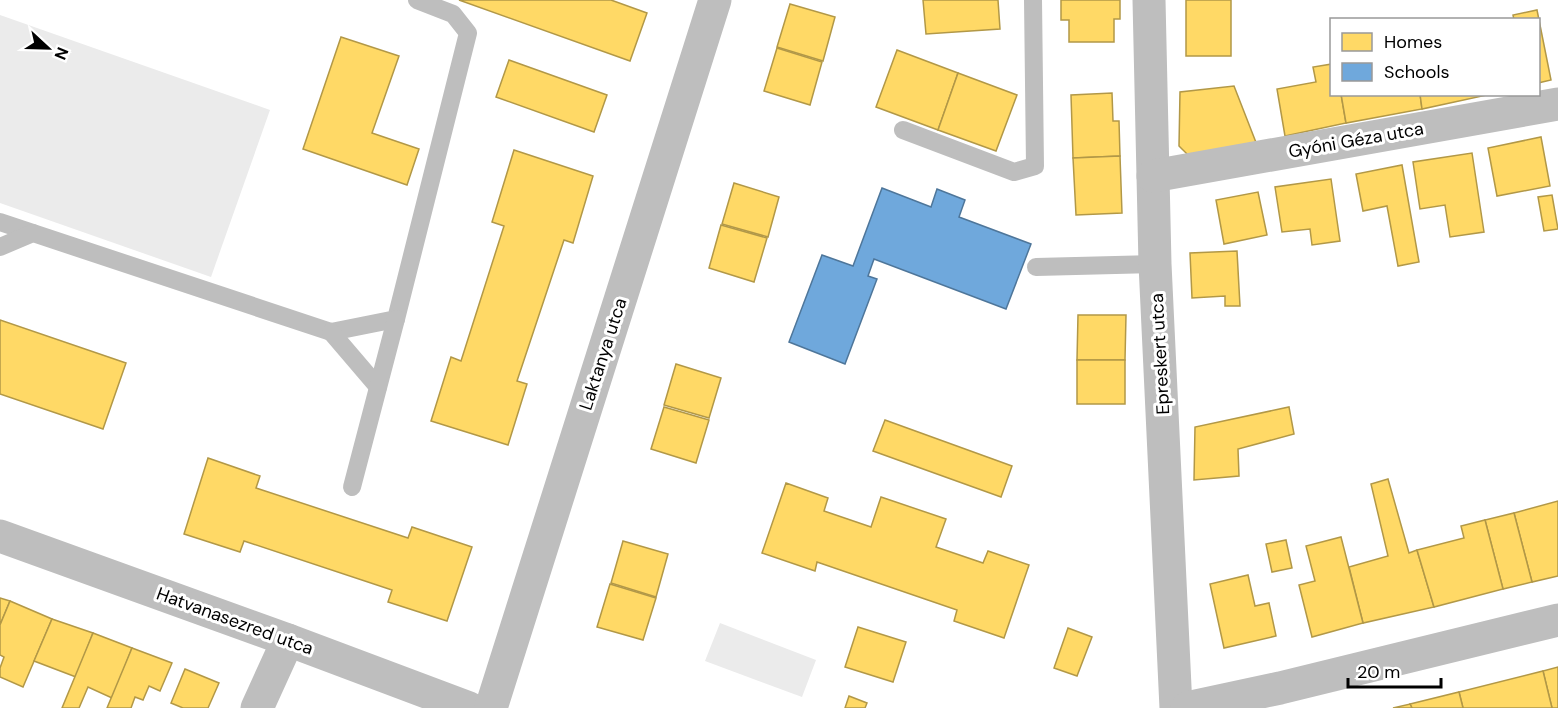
<svg xmlns="http://www.w3.org/2000/svg" width="1558" height="708" font-family="'DM Sans',sans-serif">
<rect width="100%" height="100%" fill="#fff"/>
<!-- green -->
<g fill="#ebebeb">
<path d="M0,15L270,110L211,277L0,203Z"/>
<path d="M720,623L816,660L802,697L705,661Z"/>
</g>
<!-- homes -->
<g fill="#ffd966" stroke="#b29847" stroke-width="1.5">
<path d="M459,0H611L647,13L630,61Z"/>
<path d="M923,0H998L1000,29L926,34Z"/>
<path d="M1061,0H1120V19H1114V42H1069V20H1061Z"/>
<rect x="1186" y="0" width="45" height="56"/>
<path d="M790,4L835,17L823,61L777,47Z"/>
<path d="M1537,10L1551,80L1538,83V20H1514L1513,15Z"/>
<path d="M341,37L399,56L372,133L419,149L407,185L303,149Z"/>
<path d="M777,48L822,62L810,105L764,91Z"/>
<path d="M897,50L958,73L938,130L876,107Z"/>
<path d="M509,60L607,95L594,132L496,97Z"/>
<path d="M1332,64V94H1341L1346,123L1285,136L1277,89L1316,82L1313,67Z"/>
<path d="M958,73L1017,95L996,151L938,130Z"/>
<path d="M1234,86L1257,145L1195,162L1179,146L1180,92Z"/>
<path d="M1112,93L1113,121H1119L1120,156L1073,158L1071,95Z"/>
<path d="M1341,94H1420L1422,109L1346,123Z"/>
<path d="M1420,94H1487V95L1422,109Z"/>
<path d="M1541,137L1550,186L1497,196L1488,148Z"/>
<path d="M514,150L593,176L573,243L564,240L517,381L527,384L508,445L431,421L451,357L461,361L504,226L492,222Z"/>
<path d="M1472,153L1484,232L1450,237L1445,205L1420,209L1413,162Z"/>
<path d="M1120,156L1122,213L1076,215L1073,158Z"/>
<path d="M1402,165L1419,262L1398,266L1387,206L1363,211L1356,174Z"/>
<path d="M1331,179L1340,241L1312,245L1310,229L1282,232L1275,187Z"/>
<path d="M734,183L779,197L768,237L722,224Z"/>
<path d="M1258,192L1267,235L1224,244L1216,200Z"/>
<path d="M1552,195L1558,229L1544,231L1538,197Z"/>
<path d="M721,225L767,238L754,282L709,268Z"/>
<path d="M1237,251L1240,306H1225V296L1192,298L1190,253Z"/>
<path d="M1078,315H1126L1125,360H1077Z"/>
<path d="M0,320L126,363L103,429L0,394Z"/>
<rect x="1077" y="360" width="48" height="44"/>
<path d="M676,364L721,378L709,418L664,405Z"/>
<path d="M664,407L709,420L696,463L651,449Z"/>
<path d="M1289,407L1294,434L1238,449L1239,476L1194,480L1195,427Z"/>
<path d="M885,420L1012,466L1001,497L873,451Z"/>
<path d="M208,458L260,476L256,488L408,538L412,527L472,547L447,621L388,602L392,590L244,541L240,552L184,534Z"/>
<path d="M1388,479L1409,553L1417,550L1434,607L1363,623L1349,567L1388,556L1371,484Z"/>
<path d="M786,483L828,498L824,511L871,527L881,497L946,519L936,547L983,563L988,551L1029,565L1004,638L954,621L957,610L817,562L815,571L762,553Z"/>
<path d="M1558,501V576L1532,582L1514,513Z"/>
<path d="M1514,513L1532,582L1503,589L1485,520Z"/>
<path d="M1485,520L1503,589L1434,607L1417,550L1464,538L1461,526Z"/>
<path d="M1341,537L1363,623L1312,637L1299,585L1315,581L1306,546Z"/>
<path d="M1286,540L1292,568L1272,572L1266,544Z"/>
<path d="M623,541L668,554L656,597L611,583Z"/>
<path d="M1248,575L1255,606L1269,603L1276,636L1224,648L1210,584Z"/>
<path d="M610,584L656,598L643,640L597,627Z"/>
<path d="M0,598L10,601L0,625Z"/>
<path d="M10,601L52,619L23,687L0,677V668L4,657L0,655V625Z"/>
<path d="M52,619L93,633L76,677L34,661Z"/>
<path d="M858,627L906,642L893,682L845,667Z"/>
<path d="M1068,628L1092,637L1077,676L1054,668Z"/>
<path d="M93,633L132,648L122,674L112,698L88,687L79,708H62Z"/>
<path d="M132,648L172,663L160,691L149,686L143,700L135,697L131,708H107Z"/>
<path d="M1558,667V708H1552L1543,671Z"/>
<path d="M185,669L219,683L208,708H183L171,703Z"/>
<path d="M1543,671L1552,708H1463L1459,692Z"/>
<path d="M1459,692L1463,708H1412L1410,704Z"/>
<path d="M849,696L867,703L865,708H845Z"/>
<path d="M1410,704L1412,708H1393Z"/>
</g>
<!-- schools -->
<path fill="#6fa8dc" stroke="#4e769a" stroke-width="1.5" d="M882,188L931,207L937,189L965,200L959,217L1031,244L1006,309L874,259L868,276L877,279L845,364L789,342L822,255L853,266Z"/>
<g fill="none" stroke-linecap="round" stroke-linejoin="round">
<!-- service -->
<g stroke="#bebebe" stroke-width="18">
<path d="M903,130L1014,172L1035,166L1033,0"/>
<path d="M0,222L33,233"/>
<path d="M0,247L33,233L331,332L396,319L468,33L453,14L417,0"/>
<path d="M1036,267L1155,264"/>
<path d="M331,332L378,387"/>
<path d="M352,487L396,319"/>
</g>
<!-- minor -->
<g stroke="#bebebe" stroke-width="33">
<path d="M1149,0L1155,264L1176,708"/>
<path d="M1153,176L1558,104"/>
<path d="M0,536L288,640L469,708"/>
<path d="M257,708L288,640"/>
<path d="M491,708L715,0"/>
<path d="M1187,708L1280,688L1558,620"/>
</g>
</g>
<g text-anchor="middle" stroke-width="6" stroke-linejoin="round" paint-order="stroke">
<!-- street labels -->
<g font-size="18" fill="#000" stroke="#fff">
<text transform="translate(1356 140) rotate(-10)" y="6">Gyóni Géza utca</text>
<text transform="translate(603 354) rotate(-72)" y="6">Laktanya utca</text>
<text transform="translate(1160 354) rotate(-93)" y="6">Epreskert utca</text>
<text transform="translate(235 621) rotate(20)" y="6">Hatvanasezred utca</text>
</g>
</g>
<!-- legend -->
<rect x="1330" y="18" width="210" height="78" fill="#ffffff" stroke="#999999" stroke-width="1.5"/>
<rect x="1342" y="33" width="30" height="18" fill="#ffd966" stroke="#999999" stroke-width="1.5"/>
<text x="1384" y="48" font-size="18" fill="#000000">Homes</text>
<rect x="1342" y="63" width="30" height="18" fill="#6fa8dc" stroke="#999999" stroke-width="1.5"/>
<text x="1384" y="78" font-size="18" fill="#000000">Schools</text>
<!-- north arrow -->
<g transform="translate(48 48) rotate(112)" stroke="#ffffff" stroke-width="4.5" paint-order="stroke">
<path d="M0-4.5L10 22L0 15L-10 22Z" fill="#000000"/>
<text y="-9" font-size="16" font-weight="bold" text-anchor="middle" fill="#000000">N</text>
</g>
<!-- scale -->
<path d="M1348 678v9h93v-9" fill="none" stroke="#000000" stroke-width="3"/>
<text x="1357" y="678" font-size="18" fill="#000000" stroke="#ffffff" stroke-width="4.5" paint-order="stroke">20 m</text>
</svg>
